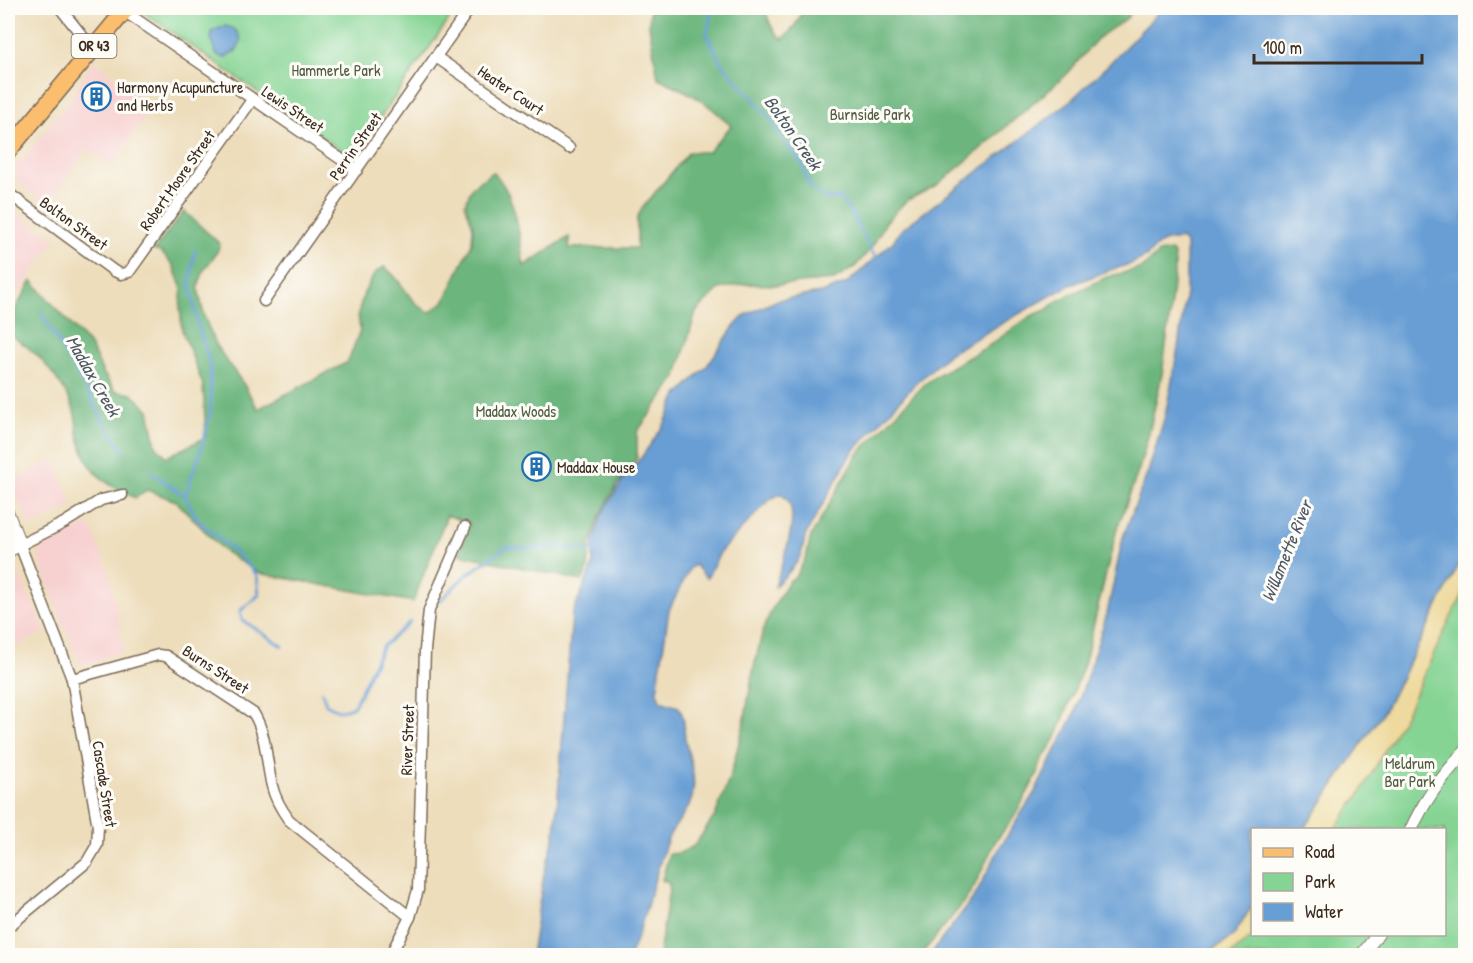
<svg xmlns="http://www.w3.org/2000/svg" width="1473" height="963" font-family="'Patrick Hand',sans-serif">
<rect width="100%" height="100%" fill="#fdfcf7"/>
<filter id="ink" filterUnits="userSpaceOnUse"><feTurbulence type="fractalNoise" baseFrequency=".0167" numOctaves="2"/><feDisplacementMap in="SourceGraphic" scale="12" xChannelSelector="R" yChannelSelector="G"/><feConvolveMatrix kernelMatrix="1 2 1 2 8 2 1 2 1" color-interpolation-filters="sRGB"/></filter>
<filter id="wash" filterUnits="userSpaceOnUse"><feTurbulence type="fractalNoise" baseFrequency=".008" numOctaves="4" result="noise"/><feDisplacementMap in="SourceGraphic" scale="24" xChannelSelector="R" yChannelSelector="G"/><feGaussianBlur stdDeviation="1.35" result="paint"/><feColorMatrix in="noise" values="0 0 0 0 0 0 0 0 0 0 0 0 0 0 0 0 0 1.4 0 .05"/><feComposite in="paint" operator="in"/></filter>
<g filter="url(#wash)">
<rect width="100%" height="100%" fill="#edddbb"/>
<!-- built -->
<g fill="#f7d0d0">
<path d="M94,61L151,109L112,165L86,149L48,205L17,181L15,168L73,97L74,91Z"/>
<path d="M8,207L55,239L8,310Z"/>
<path d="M54,459L72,505L34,525H31L9,483Z"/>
<path d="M90,524L110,576L124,650L89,664L79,663L61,619L38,556L41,547L81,527Z"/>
<path d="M13,561L45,631L8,652V564Z"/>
</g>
<!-- green -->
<g fill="#85d494" stroke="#607f59" stroke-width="1.5">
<path d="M147,8H457L352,158L143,12Z"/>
<path d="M1465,553V955L1205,956L1233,936L1252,906V934H1444V830L1304,829L1387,706Z"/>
</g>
<!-- forest -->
<g fill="#6cb67e" stroke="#54704e" stroke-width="1.5">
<path d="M650,8H765C768,20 772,32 783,39L794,27L805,8H1134L1127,18L1098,38L1066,75L970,158L937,185L906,201L886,222L872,247L855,267L834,280L777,285L744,284L719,289L696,312L676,378L637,432V458L620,480L600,515L590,544L588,568L582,581L459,554L470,524L447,515L413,602L258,573L224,551L176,501L147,490L136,498C102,484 86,470 78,433C76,424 76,414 72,405C65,389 45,361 31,350C24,344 16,339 9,334L8,321L32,281L91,347L103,373L115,391L132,394L149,410L156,446L167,457L206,437L203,385L182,330L180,307L182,289L173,265L161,252L154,250L184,211L220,244L217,252L204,270L198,288L204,316L217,347L244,385L258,409L348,362L360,330L358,314L364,293L375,273L384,267C402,278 409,305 430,312L444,302L472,243L473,227L465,203L473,186L493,172C518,197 518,233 524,266L569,237V248H637V218L643,207L689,152H708L731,126C706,100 690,93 658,78L649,25Z"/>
<path d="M1171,251L1174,254L1175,265L1168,331L1162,374L1149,433L1139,469L1116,532L1084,665L1056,738L1041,761L1038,773L1014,817L995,842L975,885L964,902L921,955H659L669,890V883L662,880L669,854L680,853L694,846L715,816L730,777L744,724L753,671L763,630L772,609L789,581L795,577L803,563L807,554L811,536L858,454L925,384L939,374L987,347L1031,316L1046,310L1057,301L1107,277L1142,268L1159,253Z"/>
</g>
<!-- sand -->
<g fill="#eeda9e" stroke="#94825e" stroke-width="1.5">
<path d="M1465,553V591L1451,617L1406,713L1360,794L1335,829L1304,830L1387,706Z"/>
<path d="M1252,906V934L1254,935L1230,955L1205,956L1233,936Z"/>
</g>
<!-- water -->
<g fill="#679ed4" stroke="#516479" stroke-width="1.5">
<path d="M1163,8H1465V553L1387,706L1304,829L1252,830V906L1233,936L1204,955H930L976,894L1000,847L1035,792L1075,713L1107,614L1123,537L1149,469L1165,416L1177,354L1186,293V243L1180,239L1165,241L1158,245L1146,257L1131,264L1110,270L1068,286L950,353L915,384L851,454L805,536C802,562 793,568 775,586C781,565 800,520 788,500C788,500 781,494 781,494L770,499L721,551L707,578L695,565L690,568L669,610L657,691L660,701L679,707C686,722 683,723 685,738C688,756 696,773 693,792C691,811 673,824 667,841C653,879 646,918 630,955H531L544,874L555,834L572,615L593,565V542L602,514L625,476L641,458L664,425L676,397L707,366L733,328L745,315L778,300L821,293L846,284L892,243L901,230L1068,103L1109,64Z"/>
<path d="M225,26C235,28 238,31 241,41L236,51L224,58L216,54L211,38L212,31Z"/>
</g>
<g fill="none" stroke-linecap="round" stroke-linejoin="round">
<!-- stream -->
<g stroke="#679ed4" stroke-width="3">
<path d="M712,8L707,34L720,61L768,116L783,140L802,164L808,183L815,191L826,199L839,198L849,209L876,258"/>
<path d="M41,313L88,392L105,424L124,451"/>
<path d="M151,472L185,496L197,519L237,554L257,575L259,595L240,611L242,620L282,646"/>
<path d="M185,496L200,453L211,410L210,364L197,321L190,282L195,250"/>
<path d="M439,602L465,576L506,547L529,549L559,546L593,551"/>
<path d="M322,692L326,704L340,711L354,706L382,647L410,622"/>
<path d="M8,753L13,748"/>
</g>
</g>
</g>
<g filter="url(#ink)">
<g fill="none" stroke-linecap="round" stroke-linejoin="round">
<defs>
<g id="minor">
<path d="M60,8L92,48"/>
<path d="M124,11L357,170"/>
<path d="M436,57L569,148"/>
<path d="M8,193L114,271L121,274L129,272L252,100"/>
<path d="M264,301L470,8"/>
<path d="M72,679L158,655L166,656L254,714C267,736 266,762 272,786C275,799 281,809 289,820L410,917"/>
<path d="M8,927L87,862L97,845L98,827L72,679L20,545L64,523L101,500L122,495"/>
<path d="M390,956L410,917L418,890L425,650L429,610L465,527"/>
</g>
<g id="tertiary">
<path d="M8,514L20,545L8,551"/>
<path d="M1411,830C1424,800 1443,775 1466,751"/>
<path d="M1361,956L1378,934"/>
</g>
<path id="primary" d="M8,151L127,8"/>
</defs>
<!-- minor casing -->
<use href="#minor" stroke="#796955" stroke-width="13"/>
<!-- tertiary casing -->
<use href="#tertiary" stroke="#796955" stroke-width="14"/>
<!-- primary casing -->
<use href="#primary" stroke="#796955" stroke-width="19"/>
<!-- minor -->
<use href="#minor" stroke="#fff" stroke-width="10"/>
<!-- tertiary -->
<use href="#tertiary" stroke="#fff" stroke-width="12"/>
<!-- primary -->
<use href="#primary" stroke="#fbbd6e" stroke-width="16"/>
</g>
</g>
<!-- icons -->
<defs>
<symbol id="building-ring" viewBox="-11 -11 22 22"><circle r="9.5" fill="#fdfcf7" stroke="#1f6fb2" stroke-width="1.5"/><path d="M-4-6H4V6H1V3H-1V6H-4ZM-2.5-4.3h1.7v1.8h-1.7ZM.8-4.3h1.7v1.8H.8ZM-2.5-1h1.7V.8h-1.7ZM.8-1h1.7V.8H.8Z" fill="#1f6fb2"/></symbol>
</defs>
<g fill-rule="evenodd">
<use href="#building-ring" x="80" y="80" width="33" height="33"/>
<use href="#building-ring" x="520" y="450" width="33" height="33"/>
</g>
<g text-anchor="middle" stroke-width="6" stroke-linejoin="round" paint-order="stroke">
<!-- shield labels -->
<rect fill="#fdfcf7" stroke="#75695f" stroke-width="1.5" x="71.5" y="34" width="45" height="24" rx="4.5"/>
<g font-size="15" font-weight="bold" fill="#3b2a1e">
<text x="94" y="51">OR 43</text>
</g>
<!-- park labels -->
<g font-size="16" fill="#515d41" stroke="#fdfcf7">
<text x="336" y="76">Hammerle Park</text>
<text x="870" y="120">Burnside Park</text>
<text x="516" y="417">Maddax Woods</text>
<text x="1410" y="769">Meldrum<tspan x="1410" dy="18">Bar Park</tspan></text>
</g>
<!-- poi labels -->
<g font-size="16" fill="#3b2a1e" stroke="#fdfcf7" text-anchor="start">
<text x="117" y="93">Harmony Acupuncture<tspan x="117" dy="18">and Herbs</tspan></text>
<text x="557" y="473">Maddax House</text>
</g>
<!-- street labels -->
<g font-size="16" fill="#3b2a1e" stroke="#fdfcf7">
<text transform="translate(511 90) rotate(34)" y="6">Heater Court</text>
<text transform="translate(293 109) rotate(34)" y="6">Lewis Street</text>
<text transform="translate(355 146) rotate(-55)" y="6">Perrin Street</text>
<text transform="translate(177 180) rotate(-55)" y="6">Robert Moore Street</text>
<text transform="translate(74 223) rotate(36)" y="6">Bolton Street</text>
<text transform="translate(216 669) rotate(33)" y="6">Burns Street</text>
<text transform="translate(407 740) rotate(-88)" y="6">River Street</text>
<text transform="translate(105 784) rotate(81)" y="6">Cascade Street</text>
</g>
<!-- water labels -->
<g font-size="18" font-style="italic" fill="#4d5867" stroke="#fdfcf7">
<text transform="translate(793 133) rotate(55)" y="6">Bolton Creek</text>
<text transform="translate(93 376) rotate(60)" y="6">Maddax Creek</text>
<text transform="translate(1287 551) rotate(-68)" y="6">Willamette River</text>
</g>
</g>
<!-- margin -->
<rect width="1473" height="963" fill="none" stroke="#fdfcf7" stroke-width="30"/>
<!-- legend -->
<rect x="1251" y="828" width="195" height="108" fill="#fdfcf7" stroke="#afa8a0" stroke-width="1.5"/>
<rect x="1263" y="848" width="30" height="9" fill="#fbbd6e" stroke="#afa8a0" stroke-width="1.5"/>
<text x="1305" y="858" font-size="18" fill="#3b2a1e">Road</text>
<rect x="1263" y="873" width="30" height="18" fill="#85d494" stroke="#afa8a0" stroke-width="1.5"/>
<text x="1305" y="888" font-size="18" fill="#3b2a1e">Park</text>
<rect x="1263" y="903" width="30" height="18" fill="#679ed4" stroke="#afa8a0" stroke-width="1.5"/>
<text x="1305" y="918" font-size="18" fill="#3b2a1e">Water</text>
<!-- scale -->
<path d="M1254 54v9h168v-9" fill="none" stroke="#3b2a1e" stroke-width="3"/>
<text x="1263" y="54" font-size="18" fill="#3b2a1e" stroke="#fdfcf7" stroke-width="4.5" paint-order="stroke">100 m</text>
</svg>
